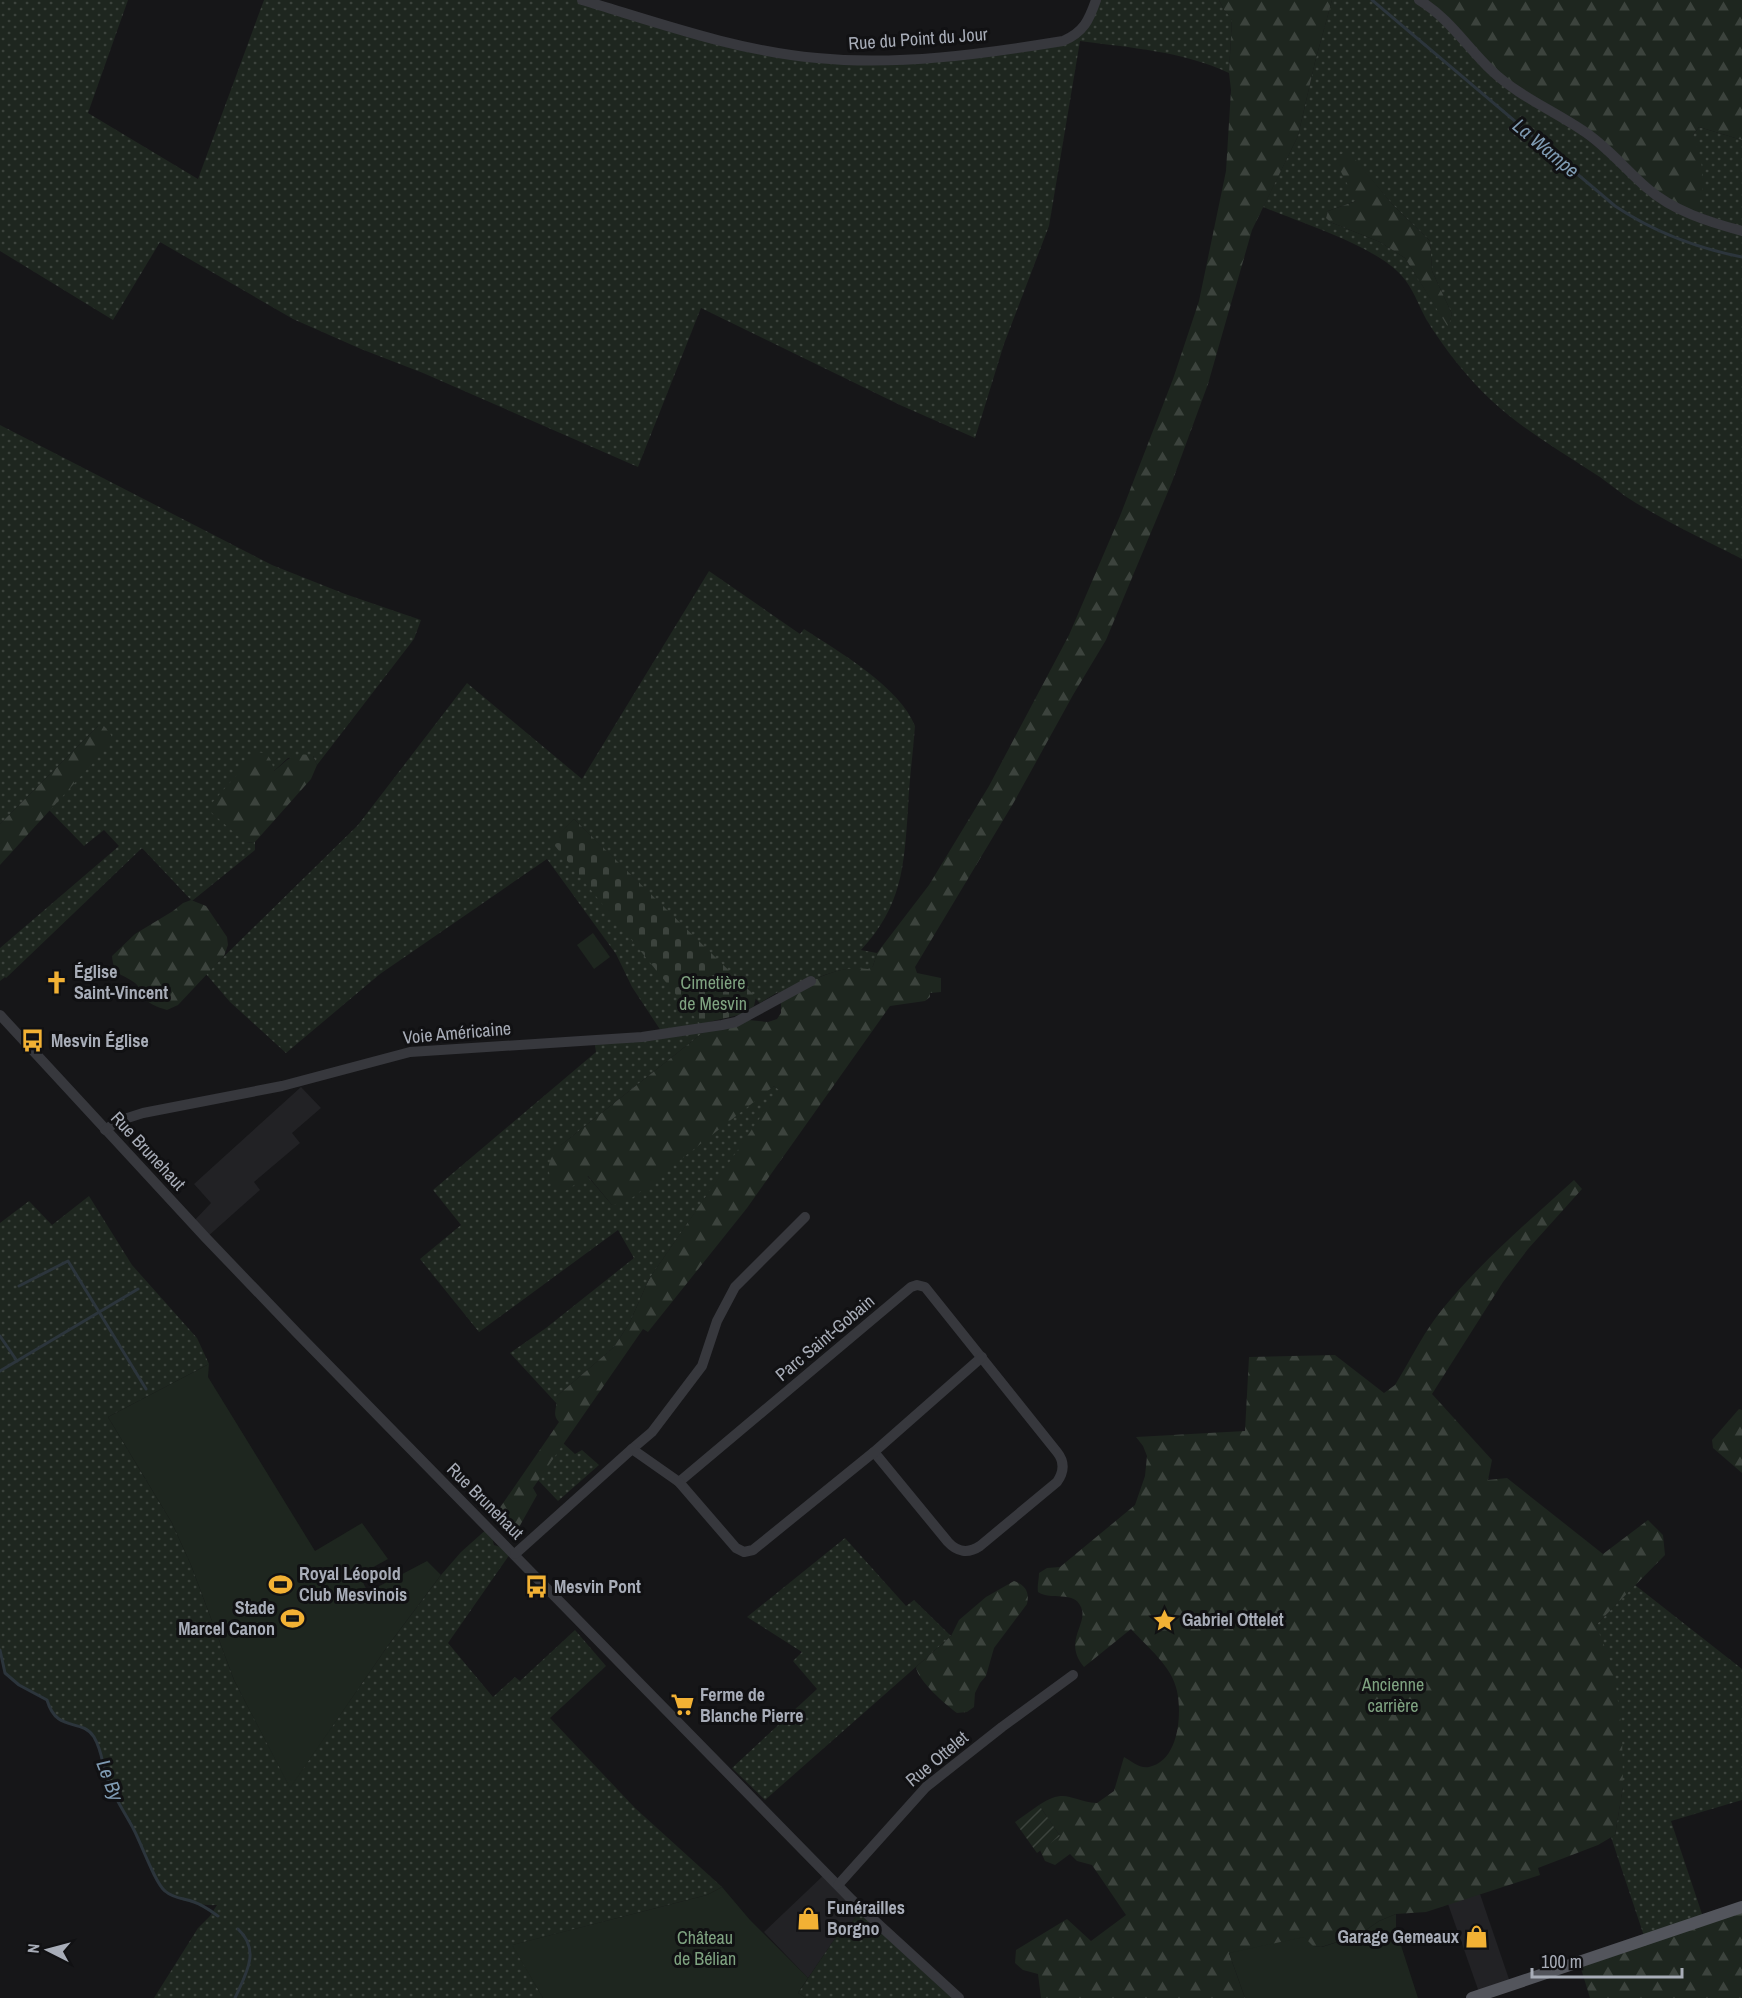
<svg xmlns="http://www.w3.org/2000/svg" width="1742" height="1998" font-family="'Archivo Narrow',sans-serif">
<defs>
<pattern id="grass-dots" width="8" height="8" patternUnits="userSpaceOnUse" patternTransform="scale(1.5)"><rect width="8" height="8" fill="#1e261f"/><path d="M2 2h.1M6 6h.1" fill="none" stroke="#3c433d" stroke-width="1.8" stroke-linecap="round"/></pattern>
<pattern id="forest-firs" width="22" height="20" patternUnits="userSpaceOnUse" patternTransform="scale(1.5)"><rect width="22" height="20" fill="#1e261f"/><path d="M5 1l3.5 6h-7zM16 11l3.5 6h-7z" fill="#3c433d"/></pattern>
<pattern id="cemetery-stones" width="16" height="16" patternUnits="userSpaceOnUse" patternTransform="scale(1.5)"><rect width="16" height="16" fill="#1e261f"/><path d="M2 7V4a2 2 0 0 1 4 0v3zM10 15v-3a2 2 0 0 1 4 0v3z" fill="#3c433d"/></pattern>
<pattern id="garden-furrows" width="10" height="10" patternUnits="userSpaceOnUse" patternTransform="scale(1.5)"><rect width="10" height="10" fill="#1e261f"/><path d="M-1 1l2-2M0 10L10 0M9 11l2-2" fill="none" stroke="#3c433d"/></pattern>
</defs>
<rect width="100%" height="100%" fill="#161618"/>
<!-- built -->
<g fill="#222225">
<path d="M301,1087L321,1108L292,1133L300,1143L254,1182L260,1190L206,1238L192,1223L211,1203L194,1184Z"/>
<path d="M826,1873L861,1909L852,1922L838,1934L808,1978L764,1932Z"/>
<path d="M1480,1894L1511,1985L1480,1995L1448,1904Z"/>
</g>
<!-- grass -->
<g fill="url(#grass-dots)" fill-rule="evenodd">
<path d="M0,0H128L88,113L198,179L264,0H582L780,53L902,60L1073,37L1096,0H1219L1224,10L1232,18L1229,73C1182,51 1131,48 1080,41L1049,226L1004,344L975,438L900,405L701,308L638,467L423,373L361,349L293,319L160,242L113,320L0,251Z"/>
<path d="M1332,0H1419L1557,116L1663,200L1742,231V559C1703,539 1662,520 1625,496C1614,488 1604,479 1592,472C1557,449 1522,429 1492,401C1467,378 1444,348 1426,319C1418,304 1413,288 1401,275C1375,246 1301,223 1263,207L1298,136L1315,62ZM1354,159L1393,205L1430,241L1432,271L1452,314L1448,326L1405,258L1380,242L1330,222L1326,218L1328,211L1356,201Z"/>
<path d="M1699,127L1742,140V227L1696,212L1693,135Z"/>
<path d="M0,425L272,565L345,594L421,620L414,639L317,765L313,756L288,758L274,771L246,843L255,842V850L192,901L142,848L6,978L5,977L0,981V948L119,846L104,830L84,846L49,810L111,742L104,726H98L0,824Z"/>
<path d="M709,571L800,634L804,629C838,651 900,687 915,726C913,754 909,781 908,809C904,867 902,906 861,950L877,953L873,966L867,971C837,962 807,984 781,998L778,992L760,1003L574,819L552,841L710,1027L561,1145L612,1205L774,1086L780,1090L649,1279L630,1322L614,1347L557,1396L558,1405L510,1353L546,1328L634,1258L618,1230L479,1332L420,1259L461,1225L433,1190L596,1052L594,1040L663,1034L632,987L616,954L547,859L380,974L286,1053L230,1002L206,974L358,825L467,683L582,779Z"/>
<path d="M89,1196L132,1265L197,1338L209,1364L108,1417L172,1523L191,1565L234,1680L290,1787L387,1647L441,1575L461,1552L489,1527L494,1545L512,1551L448,1643L493,1697L515,1677L520,1681L575,1630L606,1666L550,1718L635,1808L722,1887L707,1895L513,1945L543,1998H154L198,1928L210,1916L217,1905C202,1906 177,1901 165,1891C155,1883 140,1843 134,1830C124,1811 111,1793 105,1772C102,1760 101,1749 94,1737C81,1717 57,1735 47,1700L19,1685L5,1673L0,1650V1223L29,1201L52,1225Z"/>
<path d="M563,1443L575,1454L582,1450L599,1465L558,1501L538,1480Z"/>
<path d="M845,1538L906,1606L914,1600L951,1636L765,1800L732,1768L817,1689L793,1661L802,1652L747,1617Z"/>
<path d="M1635,1585L1742,1669V1800L1671,1821L1704,1920L1645,1939L1611,1837L1615,1835L1623,1787L1596,1625Z"/>
<path d="M861,1909L959,1998H806L798,1993L838,1934L852,1922Z"/>
</g>
<!-- forest -->
<g fill="url(#forest-firs)">
<path d="M1219,0H1332L1315,62L1298,136L1252,230L1208,384L1172,482L1106,640L1073,695L1014,802L915,967L917,973L941,978V992L930,993V997L925,1001L890,1006L747,1208L648,1332L643,1329L533,1488L537,1495L513,1538L502,1527L495,1517L499,1509L559,1422C551,1415 558,1406 557,1396L614,1347L630,1322L649,1279L779,1090L774,1086L628,1201L612,1205L588,1176L565,1191L552,1184C546,1166 548,1159 561,1145L710,1027L748,1020L768,1022L777,1019L781,1013V998C808,983 836,964 868,969L873,966L877,953L929,885L989,786L1069,635L1120,516L1173,379L1199,301L1226,171L1231,90L1229,73L1232,19L1224,10Z"/>
<path d="M1419,0H1742V140L1699,127L1693,135C1703,163 1709,188 1694,215L1679,209L1614,155L1521,92Z"/>
<path d="M1344,153L1354,158L1393,205L1430,241L1432,271L1452,314L1448,327L1405,258L1380,242L1330,222L1326,218L1328,211L1356,201L1337,164V156Z"/>
<path d="M98,726H104L111,735L112,742L0,865V824Z"/>
<path d="M257,752C270,753 271,759 274,771C289,759 293,751 313,756L317,765L311,779L255,842L246,843L212,813L211,804Z"/>
<path d="M191,900L206,906L227,937L228,945L224,956L178,1005L167,1010C157,1007 148,1004 142,995C140,991 139,986 135,983C120,972 114,977 112,956L135,934L173,911L183,903Z"/>
<path d="M1574,1180L1582,1189L1528,1249L1503,1282L1432,1394L1492,1460L1488,1480L1507,1478L1603,1554L1648,1520L1663,1535L1665,1555L1596,1625L1614,1670L1622,1733L1623,1787L1615,1835L1598,1845L1538,1868L1540,1875L1426,1912L1396,1914L1379,1921L1359,1935L1321,1947L1313,1946L1229,1953L1245,1998H1041L1038,1974L1023,1970L1015,1963L1016,1950L1067,1919L1091,1941L1126,1915L1092,1865L1077,1861L1070,1854L1055,1865L1045,1861L1040,1850L1060,1836L1039,1805C1066,1787 1070,1801 1097,1803L1114,1791L1124,1757C1131,1761 1140,1769 1149,1767C1179,1761 1182,1714 1177,1691C1172,1666 1147,1647 1131,1629L1084,1667C1062,1641 1089,1624 1081,1607C1074,1590 1051,1601 1038,1592C1037,1585 1039,1580 1039,1573L1047,1568L1060,1567L1135,1505L1145,1476L1147,1456L1143,1446L1136,1437L1245,1431L1249,1357L1335,1355L1384,1393L1395,1385C1411,1359 1425,1329 1445,1306C1483,1260 1530,1220 1574,1180Z"/>
<path d="M1739,1409L1742,1410V1473L1713,1448L1712,1440Z"/>
<path d="M1014,1581C1025,1585 1030,1592 1027,1604L994,1648L986,1676L980,1683L975,1693L974,1707L967,1712L957,1713C945,1704 918,1681 916,1667L951,1636L959,1620L986,1597Z"/>
<path d="M1742,1907V1998H1590L1579,1962Z"/>
</g>
<!-- cemetery -->
<path fill="url(#cemetery-stones)" d="M574,819L756,997L754,1006L743,1014L700,1024L551,841Z"/>
<!-- park -->
<g fill="#1e261f">
<path d="M593,933L610,957L594,969L577,945Z"/>
<path d="M209,1364L208,1377L315,1551L362,1523L388,1559L359,1575L368,1592L427,1561L441,1575L387,1647L290,1788L234,1680L191,1565L172,1523L108,1417Z"/>
<path d="M722,1887L750,1920L808,1978L798,1993L806,1998H543L512,1945L707,1895Z"/>
<path d="M1396,1914V1930L1418,1998H1245L1229,1953L1304,1937L1313,1946L1322,1947L1359,1935L1379,1921Z"/>
</g>
<!-- garden -->
<path fill="url(#garden-furrows)" d="M1039,1805L1060,1836L1037,1853L1015,1822Z"/>
<g fill="none" stroke-linecap="round" stroke-linejoin="round">
<!-- stream -->
<g stroke="#2c353c" stroke-width="3">
<path d="M1372,0L1615,206C1654,232 1696,248 1742,257"/>
<path d="M19,1286L68,1261L146,1389"/>
<path d="M0,1336L17,1361"/>
<path d="M0,1371L138,1289"/>
<path d="M0,1650L5,1673L19,1685L47,1700C57,1734 81,1717 94,1737C101,1749 102,1760 105,1772C111,1793 124,1811 134,1830C141,1843 155,1883 165,1891C174,1899 184,1898 194,1902C203,1905 211,1911 218,1916"/>
<path d="M235,1998C246,1974 261,1950 238,1929"/>
</g>
<!-- minor -->
<g stroke="#37383d" stroke-width="10">
<path d="M582,0C659,23 737,51 817,58C898,66 983,54 1063,41C1084,32 1089,20 1096,0"/>
<path d="M1419,0C1449,18 1466,46 1491,70C1517,95 1552,110 1582,130C1607,146 1625,169 1647,188C1673,211 1709,222 1742,231"/>
<path d="M0,1015L206,1238L298,1334L852,1900L959,1998"/>
<path d="M105,1130L118,1121L143,1113L282,1086L410,1052L642,1037L722,1025L736,1022L811,981"/>
<path d="M632,1449L652,1432L702,1366L717,1321L735,1287L805,1217"/>
<path d="M679,1482L911,1287L917,1285L925,1287L1057,1452C1065,1462 1064,1472 1057,1482L980,1546C968,1554 957,1552 948,1542L874,1452"/>
<path d="M515,1554L632,1449L679,1482L736,1548L744,1552L753,1550L874,1452L982,1357"/>
<path d="M838,1885L926,1787L1002,1727L1073,1675"/>
</g>
<!-- major -->
<path stroke="#53555c" stroke-width="12" d="M1472,1998L1742,1907"/>
</g>
<!-- icons -->
<defs>
<symbol id="church-bare" viewBox="-9 -9 18 18"><path d="M-1.2-6h2.4v3.5h3.3v2.4h-3.3V6h-2.4V-.1h-3.3v-2.4h3.3Z" fill="#f2b134" stroke="#111113" stroke-width="2.5" paint-order="stroke"/></symbol>
<symbol id="bus-bare" viewBox="-9 -9 18 18"><path d="M-5-6H5V4H4V6H2V4H-2V6H-4V4H-5ZM-3.5-4V0h7V-4ZM-3.5 1.2v1.5H-2V1.2ZM2 1.2v1.5H3.5V1.2Z" fill="#f2b134" stroke="#111113" stroke-width="2.5" paint-order="stroke"/></symbol>
<symbol id="stadium-bare" viewBox="-9 -9 18 18"><path d="M0-5a6.5 5 0 1 0 0 10a6.5 5 0 1 0 0-10ZM-3.5-1.8h7v3.6h-7Z" fill="#f2b134" stroke="#111113" stroke-width="2.5" paint-order="stroke"/></symbol>
<symbol id="sight-bare" viewBox="-9 -9 18 18"><path d="M0-6L1.8-2.2L6-1.7L2.9 1.2L3.7 5.4L0 3.3L-3.7 5.4L-2.9 1.2L-6-1.7L-1.8-2.2Z" fill="#f2b134" stroke="#111113" stroke-width="2.5" paint-order="stroke"/></symbol>
<symbol id="supermarket-bare" viewBox="-9 -9 18 18"><path d="M-6-5.5h2.5l.6 2H6L4.5 2H-2.5L-4.4-4H-6ZM-1.5 3.2a1.3 1.3 0 1 0 .1 0ZM3 3.2a1.3 1.3 0 1 0 .1 0Z" fill="#f2b134" stroke="#111113" stroke-width="2.5" paint-order="stroke"/></symbol>
<symbol id="shop-bare" viewBox="-9 -9 18 18"><path d="M-5-2.5h2.3a2.7 3.5 0 0 1 5.4 0H5L5.5 6h-11ZM-1.5-2.5h3a1.5 2.3 0 0 0-3 0Z" fill="#f2b134" stroke="#111113" stroke-width="2.5" paint-order="stroke"/></symbol>
</defs>
<g fill-rule="evenodd">
<use href="#church-bare" x="40" y="966" width="33" height="33"/>
<use href="#bus-bare" x="16" y="1024" width="33" height="33"/>
<use href="#stadium-bare" x="264" y="1568" width="33" height="33"/>
<use href="#bus-bare" x="520" y="1570" width="33" height="33"/>
<use href="#stadium-bare" x="276" y="1602" width="33" height="33"/>
<use href="#sight-bare" x="1148" y="1604" width="33" height="33"/>
<use href="#supermarket-bare" x="666" y="1688" width="33" height="33"/>
<use href="#shop-bare" x="792" y="1902" width="33" height="33"/>
<use href="#shop-bare" x="1460" y="1920" width="33" height="33"/>
</g>
<g text-anchor="middle" stroke-width="6" stroke-linejoin="round" paint-order="stroke">
<!-- street labels -->
<g font-size="18" fill="#a8adb8" stroke="#111113">
<text transform="translate(918 39) rotate(-4)" y="6">Rue du Point du Jour</text>
<text transform="translate(457 1033) rotate(-5)" y="6">Voie Américaine</text>
<text transform="translate(148 1151) rotate(47)" y="6">Rue Brunehaut</text>
<text transform="translate(825 1338) rotate(-40)" y="6">Parc Saint-Gobain</text>
<text transform="translate(485 1501) rotate(45)" y="6">Rue Brunehaut</text>
<text transform="translate(937 1759) rotate(-40)" y="6">Rue Ottelet</text>
</g>
<!-- poi labels -->
<g font-size="18" font-weight="bold" fill="#a8adb8" stroke="#111113" text-anchor="start">
<text x="74" y="978">Église<tspan x="74" dy="21">Saint-Vincent</tspan></text>
<text x="51" y="1047">Mesvin Église</text>
<text x="299" y="1580">Royal Léopold<tspan x="299" dy="21">Club Mesvinois</tspan></text>
<text x="554" y="1593">Mesvin Pont</text>
<text x="275" y="1614" text-anchor="end">Stade<tspan x="275" dy="21">Marcel Canon</tspan></text>
<text x="1182" y="1626">Gabriel Ottelet</text>
<text x="700" y="1701">Ferme de<tspan x="700" dy="21">Blanche Pierre</tspan></text>
<text x="827" y="1914">Funérailles<tspan x="827" dy="21">Borgno</tspan></text>
<text x="1459" y="1943" text-anchor="end">Garage Gemeaux</text>
</g>
<!-- park labels -->
<g font-size="18" fill="#7fa381" stroke="#111113">
<text x="713" y="989">Cimetière<tspan x="713" dy="21">de Mesvin</tspan></text>
<text x="1393" y="1691">Ancienne<tspan x="1393" dy="21">carrière</tspan></text>
<text x="705" y="1944">Château<tspan x="705" dy="21">de Bélian</tspan></text>
</g>
<!-- water labels -->
<g font-size="20" font-style="italic" fill="#7f9bb3" stroke="#111113">
<text transform="translate(1546 148) rotate(40)" y="7">La Wampe</text>
<text transform="translate(110 1780) rotate(69)" y="7">Le By</text>
</g>
</g>
<!-- north arrow -->
<g transform="translate(48 1950) rotate(276)" stroke="#111113" stroke-width="4.5" paint-order="stroke">
<path d="M0-4.5L10 22L0 15L-10 22Z" fill="#a8adb8"/>
<text y="-9" font-size="16" font-weight="bold" text-anchor="middle" fill="#a8adb8">N</text>
</g>
<!-- scale -->
<path d="M1532 1968v9h150v-9" fill="none" stroke="#a8adb8" stroke-width="3"/>
<text x="1541" y="1968" font-size="18" fill="#a8adb8" stroke="#111113" stroke-width="4.5" paint-order="stroke">100 m</text>
</svg>
